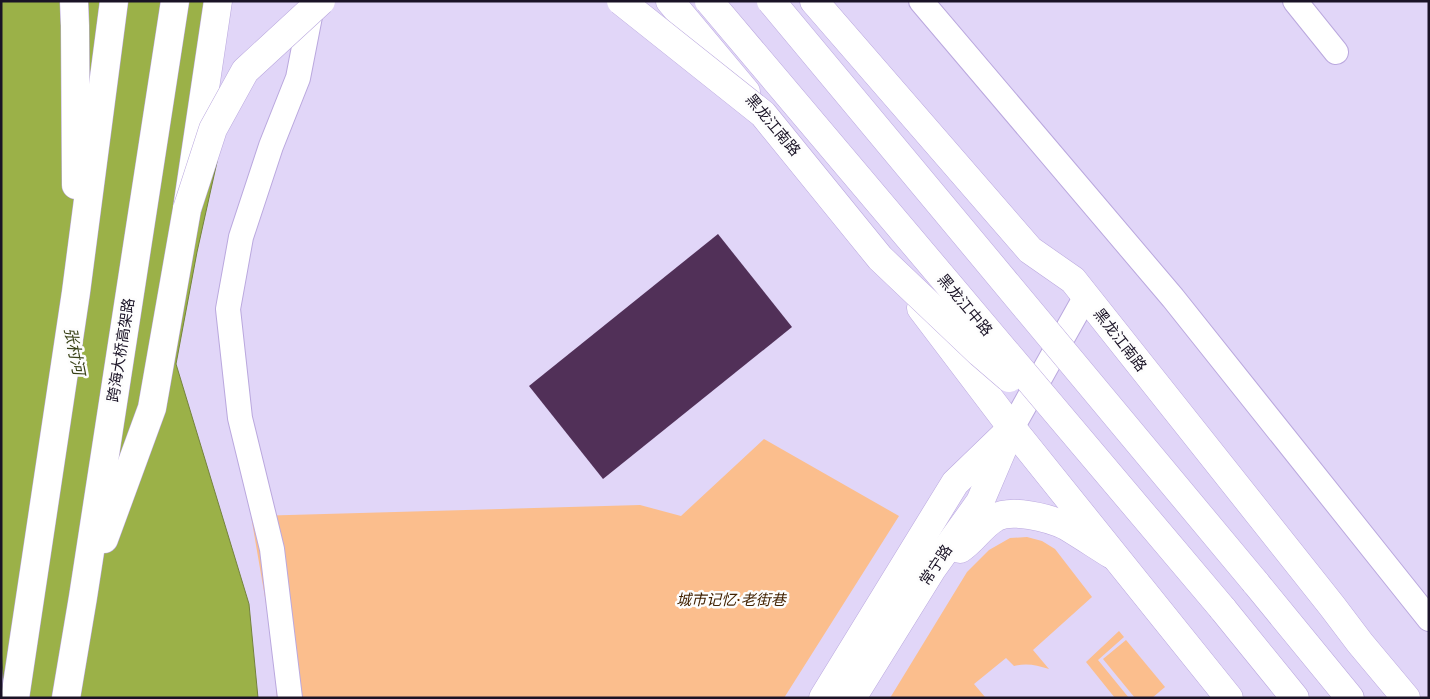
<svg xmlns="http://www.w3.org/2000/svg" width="1430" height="699" font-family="'Noto Serif','Noto Sans SC',serif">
<rect width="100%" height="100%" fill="#e1d6f8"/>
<!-- green -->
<g fill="#fbbe8d">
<path d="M764,439L899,516L784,698H277L273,644L251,516L640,505L681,516Z"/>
<path d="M1027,537L1042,541L1055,549L1092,597L1033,650L1049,669C1036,665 1027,663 1014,666L1006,658L974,684L985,697L983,698H890L967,572L989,550L1010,538Z"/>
<path d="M1119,631L1124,637L1098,660L1129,698H1115L1086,662Z"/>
<path d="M1126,640L1165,687L1152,698H1135L1103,659Z"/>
</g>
<!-- water -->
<path fill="#9bb148" stroke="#74823e" d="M1,1H210L217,162L197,252L176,364L249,604L258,698H5L1,649Z"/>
<!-- building -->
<path fill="#513058" d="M718,234L792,327L603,479L529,386Z"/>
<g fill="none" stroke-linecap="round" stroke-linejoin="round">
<defs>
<g id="minor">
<path d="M921,1L1173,298L1429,619"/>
<path d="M1295,1L1336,52"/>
<path d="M1012,428L1086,296"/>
<path d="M290,698L272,549L240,418L228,309L241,237L271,146L298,78L313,1"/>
</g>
<g id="major">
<path d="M960,549C973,541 981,526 995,518C1011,508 1049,518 1066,526C1081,535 1096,545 1112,555"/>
<path d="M823,698L955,483L1012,428"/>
<path d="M852,698L932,569L980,502L1006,441"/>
</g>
<g id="highway">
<path d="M74,1L75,26L76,185"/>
<path d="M670,1L746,92"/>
<path d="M814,1L1030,250L1073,280L1332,606L1360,643L1406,698"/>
<path d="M921,308L1012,428L1229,698"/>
<path d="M104,539L152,408L187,209L218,1"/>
<path d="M1255,582L1350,698"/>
<path d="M1222,608L1295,698"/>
<path d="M15,698L76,292L114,1"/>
<path d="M66,698L83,597L175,1"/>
</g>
</defs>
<!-- minor casing -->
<use href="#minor" stroke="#baa8de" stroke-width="26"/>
<!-- major casing -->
<use href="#major" stroke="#baa8de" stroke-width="29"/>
<!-- highway casing -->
<use href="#highway" stroke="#baa8de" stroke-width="29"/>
<!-- minor -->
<use href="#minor" stroke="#fff" stroke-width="24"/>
<!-- major -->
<use href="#major" stroke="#fff" stroke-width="28"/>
<!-- highway -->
<use href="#highway" stroke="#fff" stroke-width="28"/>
<defs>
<g id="highway-bridge">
<path d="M621,1L763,114L880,258L980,353L1009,378"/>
<path d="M709,1L1222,608"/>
<path d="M771,1L1255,582"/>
<path d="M187,209L213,129L245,71L321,1"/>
</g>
</defs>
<!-- highway-bridge casing -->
<use href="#highway-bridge" stroke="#baa8de" stroke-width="29" stroke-linecap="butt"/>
<!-- highway-bridge -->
<use href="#highway-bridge" stroke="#fff" stroke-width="28"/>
</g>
<g text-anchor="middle" stroke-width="5" stroke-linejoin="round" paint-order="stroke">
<!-- street labels -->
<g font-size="15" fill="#1a1326" stroke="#fdfdfd">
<text transform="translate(773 125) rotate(50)" y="5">黑龙江南路</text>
<text transform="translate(965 305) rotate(50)" y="5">黑龙江中路</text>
<text transform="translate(1120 340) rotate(52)" y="5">黑龙江南路</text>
<text transform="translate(121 350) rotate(-81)" y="5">跨海大桥高架路</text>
<text transform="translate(936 565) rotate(-56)" y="5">常宁路</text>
</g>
<!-- park labels -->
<g font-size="15" font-style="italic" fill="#422202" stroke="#fdfdfd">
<text x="731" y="605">城市记忆·老街巷</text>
</g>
<!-- water labels -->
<g font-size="16" font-style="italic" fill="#384116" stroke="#fdfdfd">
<text transform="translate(75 351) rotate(79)" y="6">张村河</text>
</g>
</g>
<!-- border -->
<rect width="1430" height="699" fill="none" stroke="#1a1326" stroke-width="5"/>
</svg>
